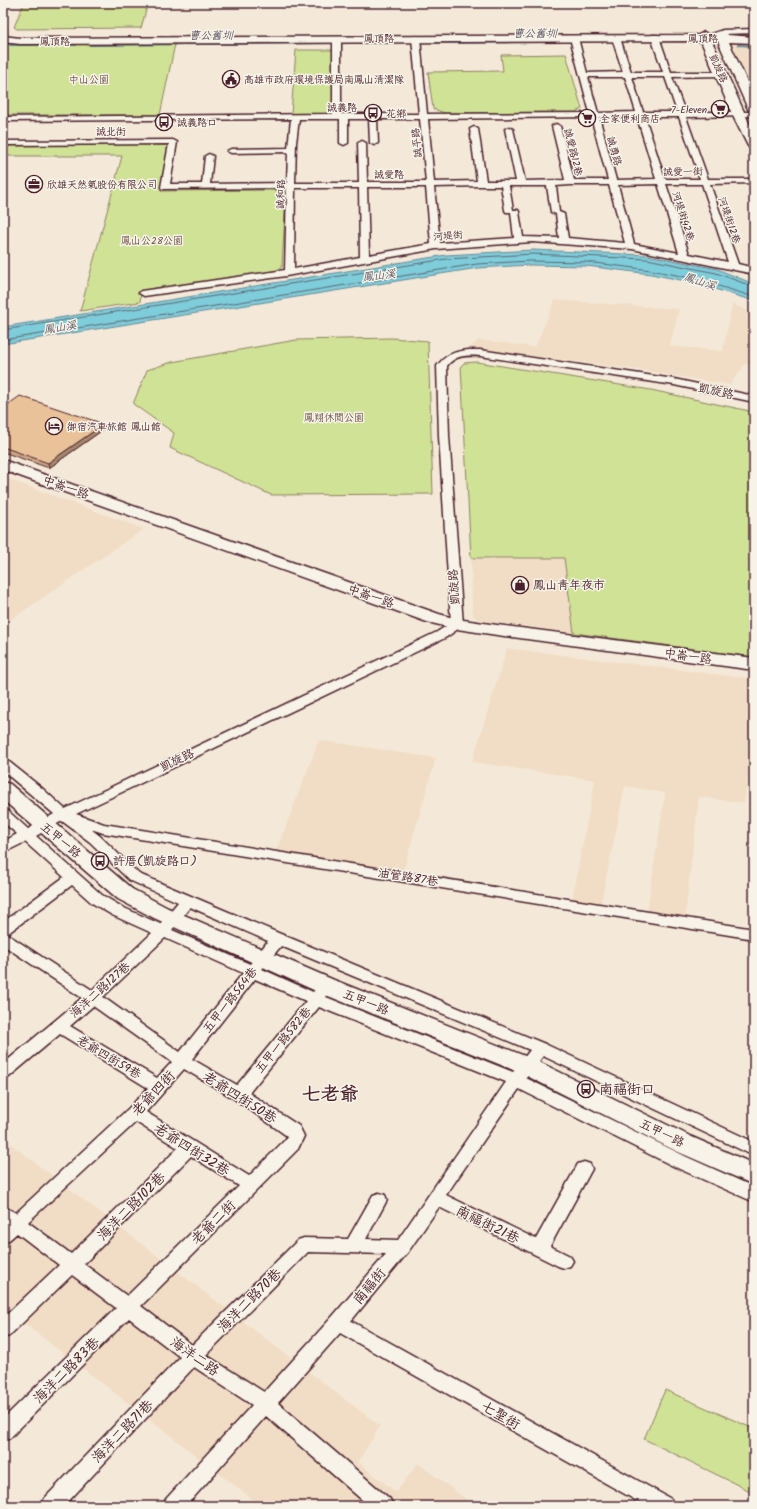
<svg xmlns="http://www.w3.org/2000/svg" width="757" height="1509" font-family="Kalam,'LXGW WenKai TC',sans-serif">
<rect width="100%" height="100%" fill="#f4e9d8"/>
<filter id="ink" filterUnits="userSpaceOnUse"><feTurbulence type="fractalNoise" baseFrequency=".025" numOctaves="2"/><feDisplacementMap in="SourceGraphic" scale="8" xChannelSelector="R" yChannelSelector="G"/><feConvolveMatrix kernelMatrix="1 2 1 2 8 2 1 2 1" color-interpolation-filters="sRGB"/></filter>
<g filter="url(#ink)">
<!-- built -->
<g fill="#f1ddc5">
<path d="M740,41L754,42V89L730,43Z"/>
<path d="M555,300L679,309L670,346L723,351L732,304L754,313V366L745,364L730,385L639,370L470,348L478,340L535,347Z"/>
<path d="M3,477L144,529L3,625Z"/>
<path d="M564,558L574,633L482,621L474,617L472,611L471,559Z"/>
<path d="M507,648L754,679V737L744,803L699,797L685,917L647,910L665,793L625,786L601,904L572,899L595,780L472,762Z"/>
<path d="M319,740L436,758L403,872L276,851Z"/>
<path d="M3,1138L380,1426L358,1462L396,1492L418,1463L475,1506H261L3,1307Z"/>
</g>
<!-- green -->
<g fill="#d0e296" stroke="#8d8060">
<path d="M24,3H148L141,28L17,29L14,27Z"/>
<path d="M4,44H175L160,115H3V47Z"/>
<path d="M296,50H333V112L328,114H291Z"/>
<path d="M566,54L582,109L575,112L445,113L433,109L428,72L503,71L501,55Z"/>
<path d="M168,144L161,191L279,190L286,193L282,267L272,273L141,292L140,302L80,311L122,156H3V146Z"/>
<path d="M392,338L428,341L433,494L271,495L170,448L174,433L133,404L147,370L172,362L296,340Z"/>
<path d="M477,362L651,390L754,412V657L574,633L564,558H471L461,366L464,363Z"/>
<path d="M665,1390L754,1429V1493L644,1439Z"/>
</g>
<!-- water -->
<path fill="#7ecddb" stroke="#698795" d="M533,250L647,255L717,269L754,284V301L695,283L651,274L586,266L530,265L478,268L3,344V327L446,255Z"/>
<g fill="none" stroke-linecap="round" stroke-linejoin="round">
<!-- shore -->
<g stroke="#5f6571" stroke-width="1">
<path d="M3,330L446,259L533,254L647,259L716,273L754,287"/>
<path d="M3,340L477,264L530,261L587,262L651,270L696,279L754,297"/>
</g>
<!-- stream -->
<g stroke="#698795" stroke-width="2">
<path d="M4,3L7,33"/>
<path d="M345,43H385"/>
<path d="M434,43L541,42"/>
<path d="M10,45H76"/>
<path d="M90,45L332,43"/>
<path d="M738,45L754,46"/>
</g>
<defs>
<g id="street">
<path d="M754,29V33L723,34L712,37L708,35L723,30Z"/>
<path d="M652,35H658L659,37L671,72H721L725,74L721,76L672,77L685,112H754V116L686,117L708,179H754V183L710,184L738,264L754,268V274L632,249L532,242L436,249L286,276L144,296L139,293L141,291L285,270L287,188L162,189L161,187L169,144L3,145V141L173,140L177,142L170,184H202L205,156L209,154L213,156L210,184L287,183L288,152L231,153L227,151L231,149L288,148L291,119L3,121V117L333,114V39L337,37L341,39V114H419L412,38L416,36L420,38L427,114L590,113L570,38L571,36H574L578,38L587,73L623,72L612,38L616,36L620,38L631,72H663L651,37ZM588,77H625L636,112L598,113ZM632,77H665L677,112H643ZM591,117L608,180H574L560,126L556,124L552,126L565,180L525,181L513,129L509,127L505,129L516,181H486L478,129L474,127L470,129L477,181L434,182L428,119ZM599,117H637L656,179L616,180ZM645,117H679L700,179H665ZM299,119H340V143L344,145L348,143V119H369L370,143L374,145L378,143L377,119H420L426,182H367L366,143L362,141L358,143L359,183H295L296,143ZM658,184L679,253L634,244L618,185ZM666,184H702L728,262L689,254ZM570,185H609L625,243L568,238L564,214L559,212L556,186ZM481,186H501L505,210L506,212H511L514,238L440,243L434,187ZM509,186H547L551,212L556,214L559,238L523,237L519,212L518,210H513ZM367,187H426L431,244L369,255ZM295,188H359L360,257L294,269Z"/>
<path d="M469,350H480L674,379L754,396V402L674,385L480,356C467,355 455,355 447,366L449,436L463,624L461,627L445,638L76,814L104,824L754,929V939L103,833L91,829L100,836L139,874L283,935L545,1044L754,1142V1156L543,1056L526,1078L687,1157L754,1187V1202L675,1167L519,1089L446,1195L536,1239L578,1164L584,1162L590,1164L592,1169L550,1246L570,1256L573,1261L570,1266L564,1268L558,1266L439,1207L408,1252L351,1321L671,1499L674,1506H646L340,1333L278,1403L390,1499L393,1506H369L266,1416L186,1506H163L166,1499L252,1405L194,1367L64,1506H41L44,1499L180,1357L129,1318L10,1438L3,1441V1419L116,1308L72,1275L9,1336L3,1338V1318L59,1265L17,1233L9,1240L3,1242V1206L16,1213L129,1108L148,1088L60,1034L9,1077L3,1079V1064L82,998L3,945V922L64,877L25,842L3,853V842L17,834L3,822V809L8,811L28,829L54,814L3,771V760L8,761L43,789L65,809L437,632L451,623L439,436L437,366C445,355 455,351 469,350ZM62,821L90,842L129,880L178,902L160,924L122,907L102,895L36,836ZM72,885L92,903L112,915L152,933L92,990L7,934ZM190,907L268,941L250,964L172,930ZM165,938L243,973L180,1052L103,997ZM281,946L530,1050L513,1072L326,997L328,993L326,989C321,987 317,987 313,992L262,969ZM255,979L306,1001L237,1085L192,1059ZM93,1006L172,1062L157,1078L70,1026ZM319,1007L506,1082L398,1240L366,1239L387,1200L385,1195L379,1193L373,1195L348,1239L304,1238L298,1240L192,1345L141,1306L298,1149L304,1136L299,1126L249,1093ZM184,1069L233,1098L287,1136L286,1139L249,1176L146,1112ZM136,1122L178,1148L71,1254L28,1222ZM191,1156L239,1186L127,1296L84,1264ZM308,1252L386,1254L332,1317L264,1392L206,1355Z"/>
</g>
<g id="secondary">
<path d="M704,32L709,35H718L723,32L727,33L728,35L754,37V43L729,42L754,97V112L750,111L748,109L718,41H712L754,134V150L750,148L748,146L732,114L701,41L20,44L3,42V36L20,38L699,35Z"/>
<path d="M3,460L439,614L457,619L497,625L754,658V670L497,635L457,629L427,622L3,470Z"/>
<path d="M3,782L10,784L132,889L168,908L334,980L535,1060L692,1137L754,1164V1185L676,1151L519,1072L318,992L154,918L118,899L3,800Z"/>
</g>
</defs>
<!-- street casing -->
<use href="#street" stroke="#4a1f2b" stroke-width="3"/>
<!-- secondary casing -->
<use href="#secondary" stroke="#4a1f2b" stroke-width="3"/>
<!-- street -->
<use href="#street" fill="#f7f3e8" fill-rule="evenodd"/>
<!-- secondary -->
<use href="#secondary" fill="#f7f3e8" fill-rule="evenodd"/>
</g>
<!-- wall -->
<path fill="#c9a784" stroke="#4a1f2b" d="M3,405L104,424V429L49,468L3,452Z"/>
<!-- shaded-wall -->
<path fill="#a4886c" stroke="#4a1f2b" d="M104,424V429L49,468L48,463Z"/>
<!-- building -->
<path fill="#eac29a" stroke="#4a1f2b" d="M20,396L104,424L48,463L3,447V405L6,406Z"/>
</g>
<!-- icons -->
<defs>
<symbol id="civic-ring" viewBox="-11 -11 22 22"><circle r="9.5" fill="#f7f3e8" stroke="#4a1f2b" stroke-width="1.5"/><path d="M-.6-6.5H3V-4.5H.6V-3L4-1V1h2V6H-6V1h2V-1L-.6-3ZM-1.2 2.5V6h2.4V2.5Z" fill="#4a1f2b"/></symbol>
<symbol id="supermarket-ring" viewBox="-11 -11 22 22"><circle r="9.5" fill="#f7f3e8" stroke="#4a1f2b" stroke-width="1.5"/><path d="M-6-5.5h2.5l.6 2H6L4.5 2H-2.5L-4.4-4H-6ZM-1.5 3.2a1.3 1.3 0 1 0 .1 0ZM3 3.2a1.3 1.3 0 1 0 .1 0Z" fill="#4a1f2b"/></symbol>
<symbol id="bus-ring" viewBox="-11 -11 22 22"><circle r="9.5" fill="#f7f3e8" stroke="#4a1f2b" stroke-width="1.5"/><path d="M-5-6H5V4H4V6H2V4H-2V6H-4V4H-5ZM-3.5-4V0h7V-4ZM-3.5 1.2v1.5H-2V1.2ZM2 1.2v1.5H3.5V1.2Z" fill="#4a1f2b"/></symbol>
<symbol id="office-ring" viewBox="-11 -11 22 22"><circle r="9.5" fill="#f7f3e8" stroke="#4a1f2b" stroke-width="1.5"/><path d="M-6-3h4V-5.5h4V-3h4V5H-6ZM-1-4.5V-3h2v-1.5ZM-6 0V1H6V0Z" fill="#4a1f2b"/></symbol>
<symbol id="hotel-ring" viewBox="-11 -11 22 22"><circle r="9.5" fill="#f7f3e8" stroke="#4a1f2b" stroke-width="1.5"/><path d="M-6-4.5h1.5V1H6V5H4.5V3h-9V5H-6ZM-4 0a1.8 1.8 0 1 1 3.6 0ZM.5 0V-2.5h3Q6-2.5 6 0Z" fill="#4a1f2b"/></symbol>
<symbol id="shop-ring" viewBox="-11 -11 22 22"><circle r="9.5" fill="#f7f3e8" stroke="#4a1f2b" stroke-width="1.5"/><path d="M-5-2.5h2.3a2.7 3.5 0 0 1 5.4 0H5L5.5 6h-11ZM-1.5-2.5h3a1.5 2.3 0 0 0-3 0Z" fill="#4a1f2b"/></symbol>
</defs>
<g fill-rule="evenodd">
<use href="#civic-ring" x="221" y="69" width="20" height="20"/>
<use href="#supermarket-ring" x="710" y="99" width="20" height="20"/>
<use href="#bus-ring" x="363" y="103" width="20" height="20"/>
<use href="#supermarket-ring" x="577" y="108" width="20" height="20"/>
<use href="#bus-ring" x="154" y="112" width="20" height="20"/>
<use href="#office-ring" x="24" y="174" width="20" height="20"/>
<use href="#hotel-ring" x="44" y="416" width="20" height="20"/>
<use href="#shop-ring" x="510" y="575" width="20" height="20"/>
<use href="#bus-ring" x="90" y="851" width="20" height="20"/>
<use href="#bus-ring" x="576" y="1079" width="20" height="20"/>
</g>
<g text-anchor="middle" stroke-width="3" stroke-linejoin="round" paint-order="stroke">
<!-- far-street labels -->
<g font-size="10" fill="#4a1f2b" stroke="#f7f3e8">
<text x="379" y="42">鳳頂路</text>
<text x="703" y="42">鳳頂路</text>
<text x="55" y="45">鳳頂路</text>
<text transform="translate(719 68) rotate(66)" y="4">凱旋路</text>
<text x="342" y="111">誠義路</text>
<text x="111" y="135">誠北街</text>
<text transform="translate(416 143) rotate(-96)" y="4">誠平路</text>
<text transform="translate(615 151) rotate(75)" y="4">誠勇路</text>
<text transform="translate(574 152) rotate(76)" y="4">誠愛路12巷</text>
<text transform="translate(683 171) rotate(-1)" y="4">誠愛一街</text>
<text x="389" y="178">誠愛路</text>
<text transform="translate(280 194) rotate(-88)" y="4">誠和路</text>
<text transform="translate(684 216) rotate(72)" y="4">河堤街42巷</text>
<text transform="translate(730 220) rotate(71)" y="4">河堤街12巷</text>
<text transform="translate(448 235) rotate(-5)" y="4">河堤街</text>
</g>
<!-- far-park labels -->
<g font-size="10" fill="#6c5046" stroke="#f7f3e8">
<text x="89" y="83">中山公園</text>
<text x="152" y="244">鳳山公28公園</text>
<text x="334" y="421">鳳翔休閒公園</text>
</g>
<!-- far-poi labels -->
<g font-size="10" fill="#4a1f2b" stroke="#f7f3e8" text-anchor="start">
<text x="244" y="83">高雄市政府環境保護局南鳳山清潔隊</text>
<text x="707" y="113" text-anchor="end">7-Eleven</text>
<text x="386" y="117">花鄉</text>
<text x="600" y="122">全家便利商店</text>
<text x="177" y="126">誠義路口</text>
<text x="47" y="188">欣雄天然氣股份有限公司</text>
<text x="67" y="430">御宿汽車旅館 鳳山館</text>
</g>
<!-- far-water labels -->
<g font-size="11" font-style="italic" fill="#5a5360" stroke="#f7f3e8">
<text x="535" y="37">曹公舊圳</text>
<text x="211" y="39">曹公舊圳</text>
<text transform="translate(379 275) rotate(-7)" y="4">鳳山溪</text>
<text transform="translate(700 281) rotate(18)" y="4">鳳山溪</text>
<text transform="translate(60 327) rotate(-9)" y="4">鳳山溪</text>
</g>
<!-- street labels -->
<g font-size="12" fill="#4a1f2b" stroke="#f7f3e8">
<text transform="translate(716 391) rotate(12)" y="4">凱旋路</text>
<text transform="translate(66 487) rotate(19)" y="4">中崙一路</text>
<text transform="translate(454 587) rotate(-94)" y="4">凱旋路</text>
<text transform="translate(371 596) rotate(19)" y="4">中崙一路</text>
<text transform="translate(688 656) rotate(8)" y="4">中崙一路</text>
<text transform="translate(177 760) rotate(-26)" y="4">凱旋路</text>
<text transform="translate(61 840) rotate(40)" y="4">五甲一路</text>
<text transform="translate(408 877) rotate(9)" y="4">油管路87巷</text>
<text transform="translate(100 990) rotate(-42)" y="4">海洋二路127巷</text>
<text transform="translate(230 1000) rotate(-52)" y="4">五甲一路564巷</text>
<text transform="translate(366 1002) rotate(22)" y="4">五甲一路</text>
<text transform="translate(283 1040) rotate(-51)" y="4">五甲一路582巷</text>
<text transform="translate(109 1057) rotate(31)" y="4">老爺四街59巷</text>
<text transform="translate(662 1133) rotate(26)" y="4">五甲一路</text>
</g>
<!-- poi labels -->
<g font-size="12" fill="#4a1f2b" stroke="#f7f3e8" text-anchor="start">
<text x="533" y="589">鳳山青年夜市</text>
<text x="113" y="865">許厝(凱旋路口)</text>
</g>
<!-- near-poi labels -->
<g font-size="14" fill="#4a1f2b" stroke="#f7f3e8" text-anchor="start">
<text x="599" y="1094">南福街口</text>
</g>
<!-- near-street labels -->
<g font-size="14" fill="#4a1f2b" stroke="#f7f3e8">
<text transform="translate(153 1093) rotate(-47)" y="5">老爺四街</text>
<text transform="translate(240 1097) rotate(32)" y="5">老爺四街50巷</text>
<text transform="translate(192 1149) rotate(32)" y="5">老爺四街32巷</text>
<text transform="translate(131 1206) rotate(-45)" y="5">海洋二路102巷</text>
<text transform="translate(213 1222) rotate(-45)" y="5">老爺二街</text>
<text transform="translate(488 1224) rotate(26)" y="5">南福街21巷</text>
<text transform="translate(369 1286) rotate(-50)" y="5">南福街</text>
<text transform="translate(249 1300) rotate(-45)" y="5">海洋二路70巷</text>
<text transform="translate(195 1356) rotate(35)" y="5">海洋二路</text>
<text transform="translate(66 1370) rotate(-45)" y="5">海洋二路83巷</text>
<text transform="translate(501 1415) rotate(30)" y="5">七聖街</text>
<text transform="translate(122 1431) rotate(-46)" y="5">海洋二路71巷</text>
</g>
<!-- near-district labels -->
<g font-size="19" font-weight="bold" fill="#4a1f2b" stroke="#f7f3e8">
<text x="330" y="1100">七老爺</text>
</g>
</g>
<!-- margin -->
<rect width="757" height="1509" fill="none" stroke="#f7f3e8" stroke-width="16"/>
<rect x="8" y="8" width="741" height="1493" fill="none" stroke="#4a1f2b" stroke-width="1.5" filter="url(#ink)"/>
</svg>
